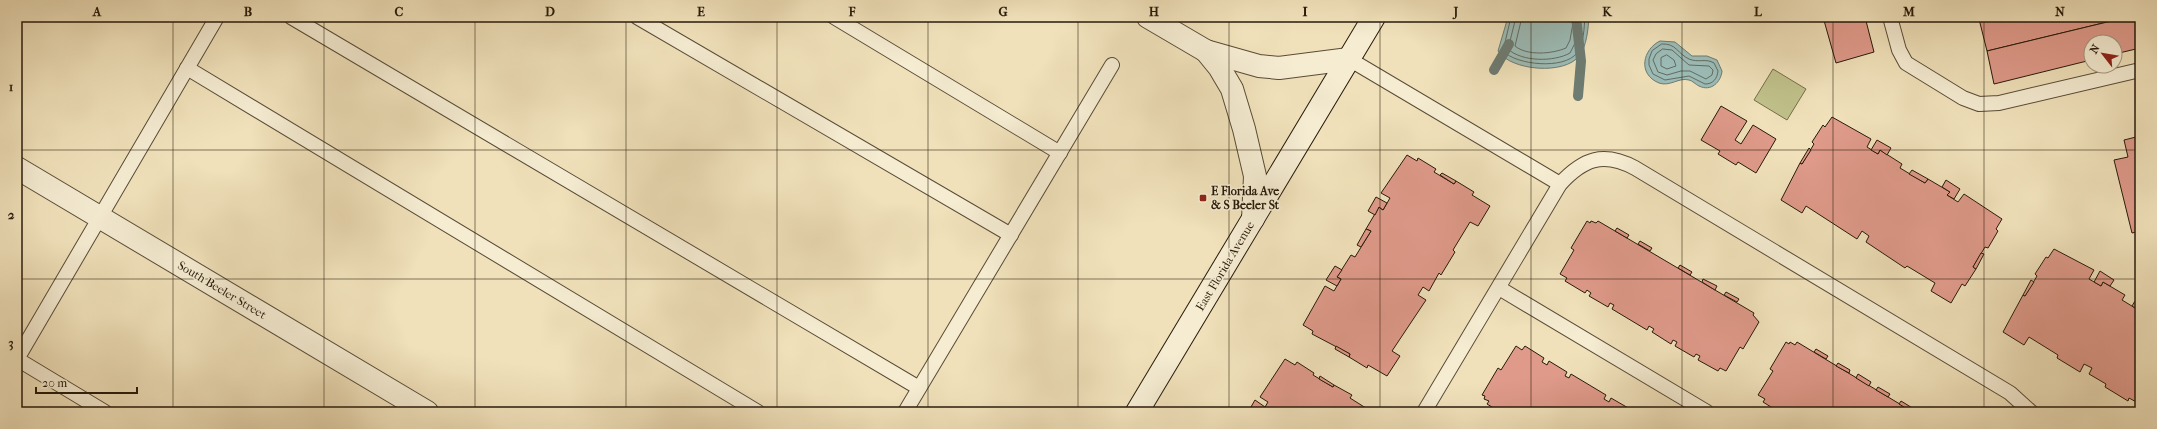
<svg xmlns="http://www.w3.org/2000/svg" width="2157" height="429" font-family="'IM FELL French Canon',serif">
<rect width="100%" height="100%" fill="#f0e1ba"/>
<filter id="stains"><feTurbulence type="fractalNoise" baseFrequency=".005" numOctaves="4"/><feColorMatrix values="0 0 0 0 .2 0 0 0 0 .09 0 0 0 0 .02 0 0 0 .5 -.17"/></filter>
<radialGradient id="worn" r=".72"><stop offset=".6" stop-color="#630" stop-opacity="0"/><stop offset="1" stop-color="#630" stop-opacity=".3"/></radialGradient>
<!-- green -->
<path fill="#c0c18b" stroke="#746e4a" d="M1773,69L1806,89L1787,120L1754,100Z"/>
<!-- water -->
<g fill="#9cbcb7" stroke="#6d7b72">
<path d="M1508,17H1589C1588,29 1587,46 1579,56C1565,75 1511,71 1498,51Z"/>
<path d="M1660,41L1675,42L1692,56H1707L1717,60L1722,71C1721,82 1711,92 1699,86C1695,84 1693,81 1689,80C1679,77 1670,87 1659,83C1637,74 1643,49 1660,41Z"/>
</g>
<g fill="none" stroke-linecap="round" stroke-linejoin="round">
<!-- shore -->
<g stroke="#626b60" stroke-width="1">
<path d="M1511,17L1503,51C1516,65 1564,70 1577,53C1584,43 1584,28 1585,17"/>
<path d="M1516,17L1508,49C1522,62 1554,62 1570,53L1576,41L1580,17"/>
<path d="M1522,17L1515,46C1527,56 1552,54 1566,48L1570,40L1574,17"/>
<path d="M1662,44C1676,43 1678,54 1689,59C1698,63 1706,58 1714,63L1718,71C1717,79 1713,84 1705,84L1689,76L1665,80L1653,74L1649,65V59L1652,51Z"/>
<path d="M1663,49L1672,50L1689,65L1709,66L1713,70L1712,75L1706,79L1690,71H1681L1667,75L1658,72L1653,60L1656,54Z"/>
<path d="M1667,55L1674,60L1676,66L1667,69L1661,66V58Z"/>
</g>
<!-- stream -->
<g stroke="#6d7b72" stroke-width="10">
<path d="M1576,17L1581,61L1578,96"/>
<path d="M1494,70L1509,44"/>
</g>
</g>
<!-- building -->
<g fill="#df9a8a" stroke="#271a0a">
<path d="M1823,17H1865L1874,52L1836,63Z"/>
<path d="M1986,17H2128L1987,51L1979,19Z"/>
<path d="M2128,17H2140V48L2115,54V42H2091V60L1994,84L1987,51Z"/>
<path d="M1721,106L1747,121L1735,140L1741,144L1753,125L1776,139L1756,173L1738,162L1736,165L1718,154L1720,151L1701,140Z"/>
<path d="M1832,117L1871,139L1867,147L1878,154L1880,150L1902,164L1900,168L1925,183L1928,179L1950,192L1947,195L1958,202L1964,194L2002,219L1996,229L1998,231L1988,248L1985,247L1973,267L1976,269L1965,286L1962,284L1951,303L1931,291L1935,283L1907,266L1905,268L1866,242L1869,236L1862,231L1857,239L1806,206L1802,213L1781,200L1800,163L1802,164L1814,144L1812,142L1823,125L1825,127Z"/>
<path d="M2140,136V231L2132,233L2114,160L2128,157L2124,140Z"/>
<path d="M1877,140L1891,148L1887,155L1880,150L1878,154L1871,150Z"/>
<path d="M1809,148L1811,150L1802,164L1800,163Z"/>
<path d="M1407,155L1417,161L1418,158L1436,169L1434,172L1454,184L1456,181L1474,192L1472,195L1490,206L1478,226L1470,222L1453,250L1455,252L1441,275L1439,273L1429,291L1423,287L1418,295L1426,300L1392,351L1400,356L1387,376L1368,365L1367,368L1349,357L1350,354L1312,334L1313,331L1303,325L1325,286L1334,291L1341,279L1337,277L1351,255L1355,257L1371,231L1366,229L1379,207L1383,210L1390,198L1381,193Z"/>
<path d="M1912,170L1928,179L1925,183L1909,174Z"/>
<path d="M1442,173L1456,181L1454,184L1440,175Z"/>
<path d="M1946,180L1960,189L1954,199L1947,195L1950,192L1942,187Z"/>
<path d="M1376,197L1387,203L1383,210L1379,207L1375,215L1368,211Z"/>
<path d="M1587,221L1590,223L1591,221L1596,223L1598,221L1754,313L1753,315L1759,322L1743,349L1740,347L1726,371L1720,368L1718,371L1698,360L1700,356L1696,354L1694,357L1675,346L1677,342L1673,340L1671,344L1652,332L1654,329L1649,326L1647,330L1612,309L1614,305L1610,303L1608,307L1589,296L1591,293L1587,290L1585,293L1565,281L1567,278L1560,274L1574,250L1571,248Z"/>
<path d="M1617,228L1629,235L1627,238L1615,231Z"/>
<path d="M1366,229L1371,231L1361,247L1357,245Z"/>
<path d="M1640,241L1652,248L1650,251L1638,244Z"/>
<path d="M2054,249L2094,270L2089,279L2101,286L2103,282L2125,295L2122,300L2140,311V404L2129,398L2128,401L2105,387L2106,384L2089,374L2092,368L2084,364L2080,372L2057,358L2058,355L2029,337L2024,345L2003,332L2023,295L2025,296L2037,276L2035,274L2046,257L2048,258Z"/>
<path d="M1981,253L1984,254L1976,269L1973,267Z"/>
<path d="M1680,265L1692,272L1690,275L1678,268Z"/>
<path d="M1335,266L1342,270L1337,277L1341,279L1337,286L1326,280Z"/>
<path d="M2100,271L2114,280L2110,286L2103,282L2101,286L2094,282Z"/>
<path d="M1703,279L1717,286L1715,290L1702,282Z"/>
<path d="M2031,280L2034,282L2025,296L2023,295Z"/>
<path d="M1726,292L1739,299L1737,302L1724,295Z"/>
<path d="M2135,301L2140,305V311L2132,306Z"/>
<path d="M1786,342L1789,344L1790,342L1795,345L1797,342L1913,412H1787L1784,410L1779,412L1763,402L1765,399L1758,395L1773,371L1770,369Z"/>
<path d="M1336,346L1350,354L1349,357L1335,349Z"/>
<path d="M1516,346L1522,350L1525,346L1544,358L1542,362L1547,365L1549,361L1567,372L1565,376L1569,378L1571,374L1606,395L1604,399L1609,402L1611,398L1630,409L1629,412H1500L1487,404L1489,401L1484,399L1485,396L1482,395L1498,368L1501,370Z"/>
<path d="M1816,349L1828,356L1826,359L1814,352Z"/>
<path d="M1285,359L1295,365L1297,362L1314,373L1313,375L1333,387L1334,385L1352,395L1350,398L1369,410L1368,412H1262L1268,402L1260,397Z"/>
<path d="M1838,363L1850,370L1849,373L1836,366Z"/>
<path d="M1858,374L1871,382L1869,386L1856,378Z"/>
<path d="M1320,376L1334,385L1333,387L1319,379Z"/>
<path d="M1878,387L1890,394L1888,397L1876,390Z"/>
<path d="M1255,400L1265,407L1262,412H1248Z"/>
<path d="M1901,401L1914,409L1912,412L1899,404Z"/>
</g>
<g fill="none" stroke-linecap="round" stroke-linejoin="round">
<defs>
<g id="service">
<path d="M291,17L919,388"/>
<path d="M637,17L1011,235"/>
<path d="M834,17L1060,153"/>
<path d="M1890,17L1899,50L1906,63L1963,98L1979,104L1999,103L2140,70"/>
<path d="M1349,59L1560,184"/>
<path d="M187,68L758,412"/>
<path d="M1499,288L1707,412"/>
<path d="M17,359L217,17"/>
<path d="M17,359L105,412"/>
<path d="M905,412L1112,65"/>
<path d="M1424,412L1560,184C1583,159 1603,151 1635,168L2010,393L2031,412"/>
</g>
<g id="minor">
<path d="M1148,17L1206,51L1259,66L1279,68L1349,59"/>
<path d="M1206,51L1219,67L1232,89L1244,129L1255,176L1253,219"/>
<path d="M17,168L427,412"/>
</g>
<path id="secondary" d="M1137,412L1374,17"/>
</defs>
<!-- service casing -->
<use href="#service" stroke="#594c36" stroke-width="16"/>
<!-- minor casing -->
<use href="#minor" stroke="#594c36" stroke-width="24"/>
<!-- secondary casing -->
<use href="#secondary" stroke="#271a0a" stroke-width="24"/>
<!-- path -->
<path stroke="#271a0a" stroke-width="2.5" stroke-dasharray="1 2" stroke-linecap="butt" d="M1454,409L1459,412"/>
<!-- service -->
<use href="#service" stroke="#f5ecd2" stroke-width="14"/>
<!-- minor -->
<use href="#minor" stroke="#f5ecd2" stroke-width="22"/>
<!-- secondary -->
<use href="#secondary" stroke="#f5ecd2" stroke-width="22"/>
</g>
<!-- grid -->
<path fill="none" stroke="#271a0a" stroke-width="1" stroke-opacity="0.55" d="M173,17V412M324,17V412M475,17V412M626,17V412M777,17V412M928,17V412M1078,17V412M1229,17V412M1380,17V412M1531,17V412M1682,17V412M1833,17V412M1984,17V412M17,150H2140M17,279H2140"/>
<!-- markers -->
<rect fill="#8f2418" stroke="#f5ecd2" stroke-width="1.5" x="1199" y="194" width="8" height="8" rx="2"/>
<g text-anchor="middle" stroke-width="3" stroke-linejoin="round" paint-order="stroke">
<!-- poi labels -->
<g font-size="12" font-weight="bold" fill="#271a0a" stroke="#f5ecd2" text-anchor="start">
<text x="1211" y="195">E Florida Ave<tspan x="1211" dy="14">&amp; S Beeler St</tspan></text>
</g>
<!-- street labels -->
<g font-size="12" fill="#271a0a" stroke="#f5ecd2">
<text transform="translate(1225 266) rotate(-59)" y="4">East Florida Avenue</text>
<text transform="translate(222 290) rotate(31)" y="4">South Beeler Street</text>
</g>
</g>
<!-- margin -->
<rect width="2157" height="429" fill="none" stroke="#f0e1ba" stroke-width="44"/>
<!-- north arrow -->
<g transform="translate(2103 54) rotate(301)"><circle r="19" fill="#f5ecd2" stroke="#a39882"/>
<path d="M0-3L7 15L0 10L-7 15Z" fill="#8f2418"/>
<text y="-6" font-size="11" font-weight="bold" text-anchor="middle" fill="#271a0a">N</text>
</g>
<!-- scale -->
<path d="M36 387v6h101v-6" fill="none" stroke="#271a0a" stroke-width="2"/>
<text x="42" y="387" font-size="12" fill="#271a0a" stroke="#f5ecd2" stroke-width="3" paint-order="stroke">20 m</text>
<rect x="22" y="22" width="2113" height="385" fill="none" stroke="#271a0a" stroke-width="1.5"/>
<g font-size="13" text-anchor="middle" font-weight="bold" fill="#271a0a">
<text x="97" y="16">A</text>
<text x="248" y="16">B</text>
<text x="399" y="16">C</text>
<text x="550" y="16">D</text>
<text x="701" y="16">E</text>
<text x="852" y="16">F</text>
<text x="1003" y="16">G</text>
<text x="1154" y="16">H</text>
<text x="1305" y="16">I</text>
<text x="1456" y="16">J</text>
<text x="1607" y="16">K</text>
<text x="1758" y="16">L</text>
<text x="1909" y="16">M</text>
<text x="2060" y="16">N</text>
<text x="11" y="91">1</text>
<text x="11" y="219">2</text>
<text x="11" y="347">3</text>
</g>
<rect width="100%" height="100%" filter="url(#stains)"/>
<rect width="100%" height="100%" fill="url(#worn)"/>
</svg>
